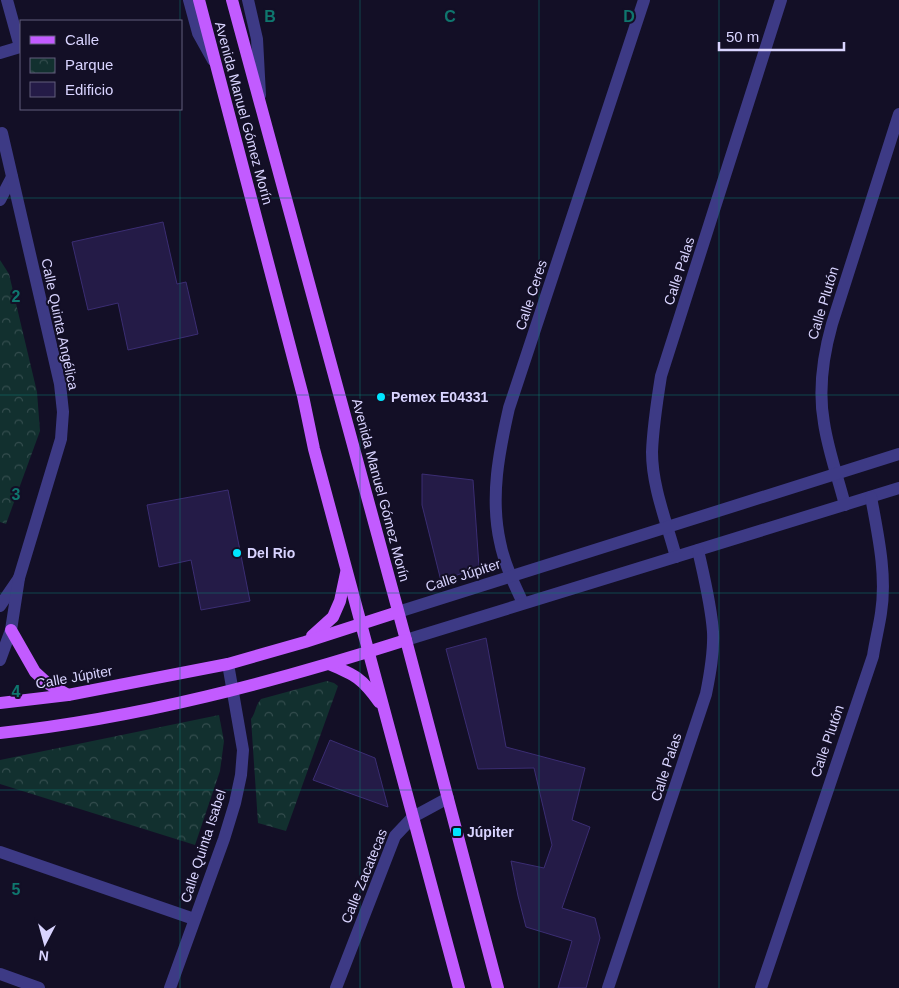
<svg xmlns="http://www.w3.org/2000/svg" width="899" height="988" font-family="Arial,sans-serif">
<defs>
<pattern id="park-crowns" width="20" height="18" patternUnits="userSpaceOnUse" patternTransform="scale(1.25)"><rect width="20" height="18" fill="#12302f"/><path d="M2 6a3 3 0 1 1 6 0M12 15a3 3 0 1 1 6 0" fill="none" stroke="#344d4e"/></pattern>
</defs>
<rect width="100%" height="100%" fill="#130f26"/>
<!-- park -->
<g fill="url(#park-crowns)">
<path d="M0,260L9,274L37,392L40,431L6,524L0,522Z"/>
<path d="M327,681L334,683L338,686L286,831L258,823L251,719C256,712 255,706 261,699Z"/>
<path d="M219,715L224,741L220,771L195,845L0,784V760Z"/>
</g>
<!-- building -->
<g fill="#241b47" stroke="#3b2d73">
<path d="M163,222L177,284L186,282L198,334L128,350L118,303L88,310L72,242Z"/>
<path d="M422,474L473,480L479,567L441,581L422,505Z"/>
<path d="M228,490L250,601L201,610L191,560L159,567L147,505Z"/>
<path d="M486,638L506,747L585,768L572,820L590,827L562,908L595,918L600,938L586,988H558L572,941L526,927L518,896L511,861L544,868L552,845L534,768L478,769L446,649Z"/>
<path d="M330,740L375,758L388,807L313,780Z"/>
</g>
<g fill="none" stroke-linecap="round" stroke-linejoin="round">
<!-- minor -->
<g stroke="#3d3a85" stroke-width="12">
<path d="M189,0L198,33L213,60"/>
<path d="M248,0L257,39L260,95"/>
<path d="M0,53L20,47L7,0"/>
<path d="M0,200L12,177"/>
<path d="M845,505C838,478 828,450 824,423C818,390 823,356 832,324L899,114"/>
<path d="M676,557C667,523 652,487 652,452C653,426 657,401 661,376L781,0"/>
<path d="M523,603C514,584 504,563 500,542C490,497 499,452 509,408L644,0"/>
<path d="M0,606L19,578"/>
<path d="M398,612L899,454"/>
<path d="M406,640L899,488"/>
<path d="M0,660L11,630L19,578L61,439L63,412L60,384L2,133"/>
<path d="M0,852L194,919"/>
<path d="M0,974L39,988"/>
<path d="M170,988L224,839L235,803L241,775L243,750L228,664"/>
<path d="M336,988L395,836L413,817L448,798"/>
<path d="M608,988L706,694C710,674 714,653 713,632C711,604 704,577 698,550"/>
<path d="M761,988L873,656C875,642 879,627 881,613C887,575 878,535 871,497"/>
</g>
<!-- major -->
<g stroke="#c25bff" stroke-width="12">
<path d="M199,0L303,396L314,449L459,988"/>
<path d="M232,0L406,640L498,988"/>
<path d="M11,630L35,672L47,683L68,695"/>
<path d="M312,636L333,617L340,601L346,573"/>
<path d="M329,664C355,675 362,678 379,702"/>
<path d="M0,703L68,695L228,664L305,642L398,612"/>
<path d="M0,733C139,718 274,682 406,640"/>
</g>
</g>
<!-- grid -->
<path fill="none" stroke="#0f766e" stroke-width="1" stroke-opacity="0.55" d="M180,0V21M360,0V988M539,0V988M719,0V988M180,109V988M0,198H899M0,395H899M0,593H899M0,790H899"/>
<!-- markers -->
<g fill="#00e5ff" stroke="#130f26" stroke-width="2">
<circle cx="381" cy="397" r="5"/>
<circle cx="237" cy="553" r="5"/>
<rect x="452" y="827" width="10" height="10" rx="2.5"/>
</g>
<g text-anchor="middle" stroke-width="4" stroke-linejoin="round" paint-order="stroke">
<!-- street labels -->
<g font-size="14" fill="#d9d4ff" stroke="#130f26">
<text transform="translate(244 113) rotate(75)" y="5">Avenida Manuel Gómez Morín</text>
<text transform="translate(679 271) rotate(-72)" y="5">Calle Palas</text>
<text transform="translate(531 295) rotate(-72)" y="5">Calle Ceres</text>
<text transform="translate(823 303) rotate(-73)" y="5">Calle Plutón</text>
<text transform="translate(60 324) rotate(78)" y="5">Calle Quinta Angélica</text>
<text transform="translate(381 490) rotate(75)" y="5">Avenida Manuel Gómez Morín</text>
<text transform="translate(463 575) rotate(-18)" y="5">Calle Júpiter</text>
<text transform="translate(74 677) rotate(-10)" y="5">Calle Júpiter</text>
<text transform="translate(827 741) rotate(-71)" y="5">Calle Plutón</text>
<text transform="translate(666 767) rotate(-72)" y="5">Calle Palas</text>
<text transform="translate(203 846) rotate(-72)" y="5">Calle Quinta Isabel</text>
<text transform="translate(364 876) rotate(-68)" y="5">Calle Zacatecas</text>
</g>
<!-- poi labels -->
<g font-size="14" font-weight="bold" fill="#d9d4ff" stroke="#130f26" text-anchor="start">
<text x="391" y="402">Pemex E04331</text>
<text x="247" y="558">Del Rio</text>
<text x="467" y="837">Júpiter</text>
</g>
</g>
<g font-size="16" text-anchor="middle" font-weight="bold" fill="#0f766e" stroke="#130f26" stroke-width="4" stroke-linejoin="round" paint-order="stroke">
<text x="270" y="22">B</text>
<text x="450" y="22">C</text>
<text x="629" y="22">D</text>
<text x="16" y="302">2</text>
<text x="16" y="500">3</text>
<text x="16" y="697">4</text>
<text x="16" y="895">5</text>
</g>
<!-- legend -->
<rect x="20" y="20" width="162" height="90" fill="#130f26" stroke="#625e7d"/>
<rect x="30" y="36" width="25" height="8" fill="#c25bff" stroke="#625e7d"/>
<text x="65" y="45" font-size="15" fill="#d9d4ff">Calle</text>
<rect x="30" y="58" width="25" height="15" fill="url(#park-crowns)" stroke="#625e7d"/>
<text x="65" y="70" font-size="15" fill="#d9d4ff">Parque</text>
<rect x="30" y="82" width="25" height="15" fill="#241b47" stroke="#625e7d"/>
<text x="65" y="95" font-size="15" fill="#d9d4ff">Edificio</text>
<!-- north arrow -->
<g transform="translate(45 943) rotate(186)" stroke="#130f26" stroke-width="4" paint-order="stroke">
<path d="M0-4L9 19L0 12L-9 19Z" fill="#d9d4ff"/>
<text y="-8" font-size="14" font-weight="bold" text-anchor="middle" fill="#d9d4ff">N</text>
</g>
<!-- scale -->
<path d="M719 42v8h125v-8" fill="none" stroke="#d9d4ff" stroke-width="2.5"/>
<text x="726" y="42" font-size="15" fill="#d9d4ff" stroke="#130f26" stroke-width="4" paint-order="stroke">50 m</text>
</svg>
